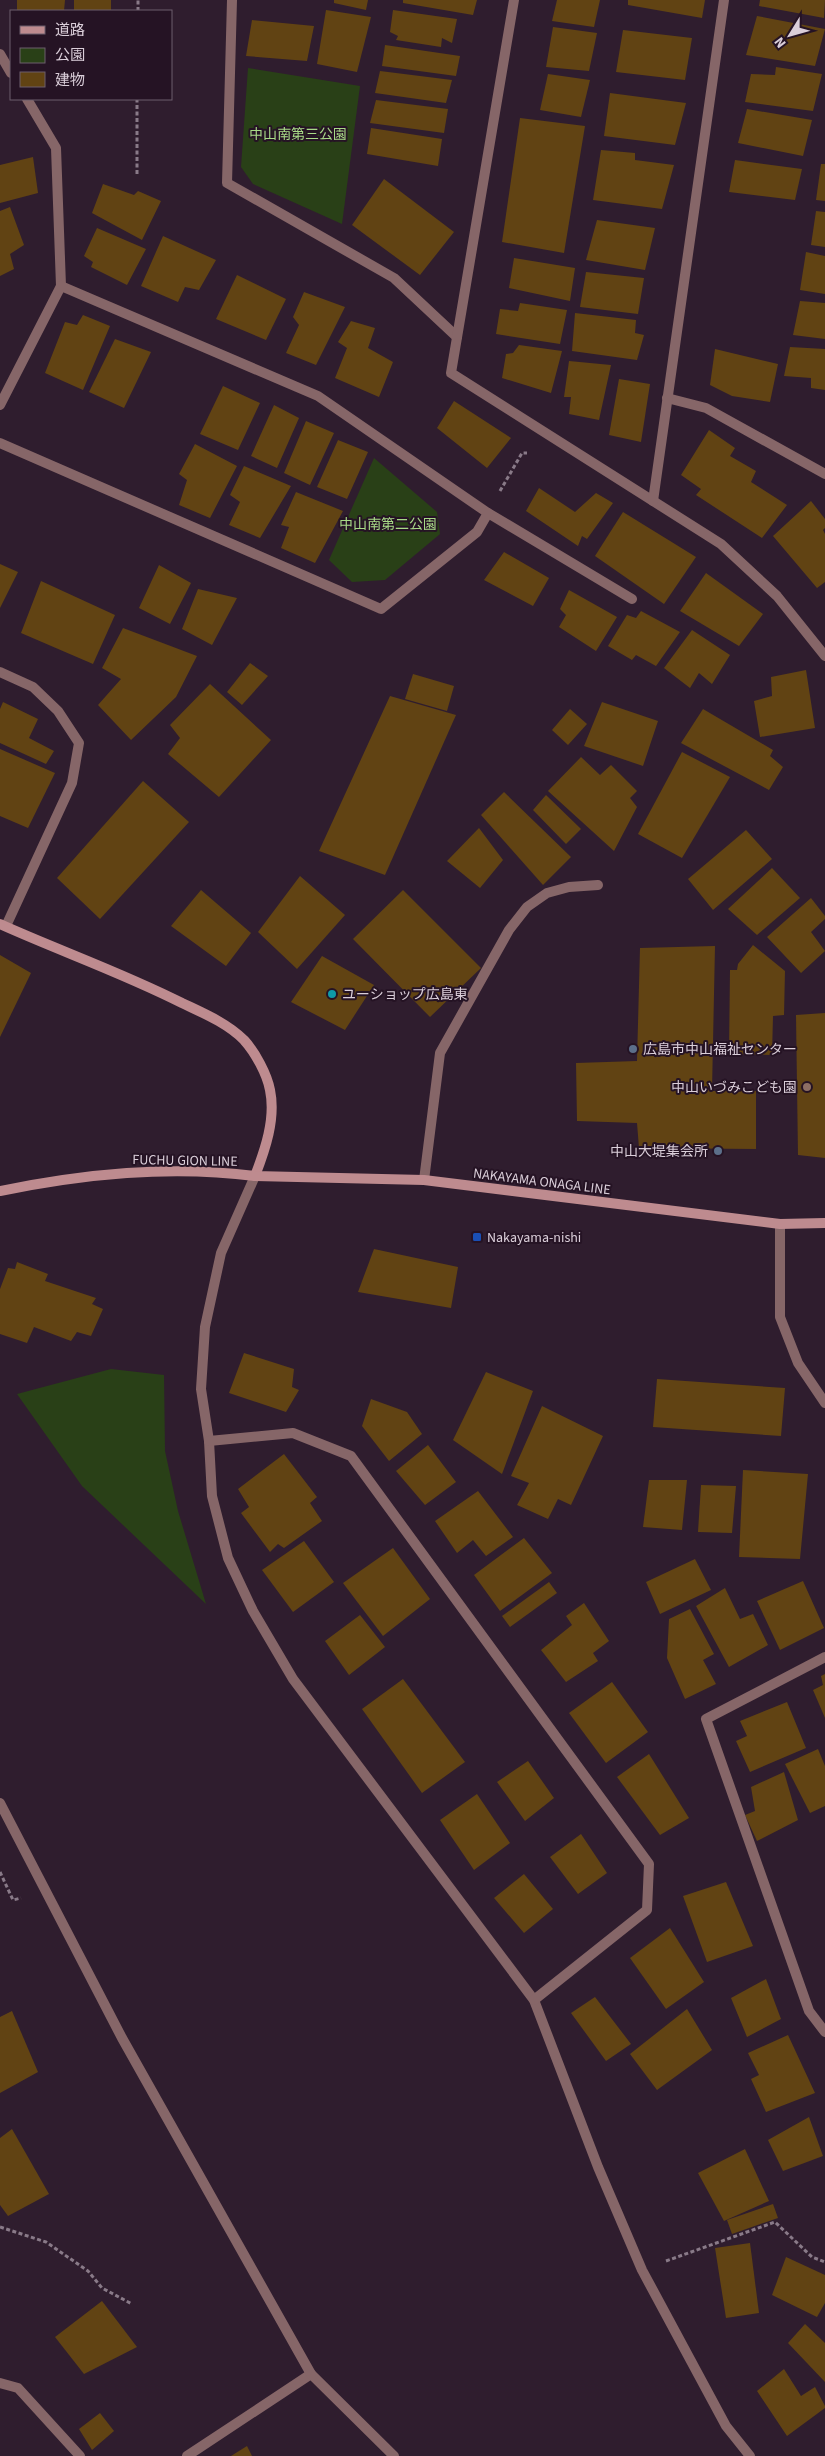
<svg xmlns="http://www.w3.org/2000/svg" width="825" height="2456" font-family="'Source Sans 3','Noto Sans JP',sans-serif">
<rect width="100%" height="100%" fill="#2f1d2e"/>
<!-- green -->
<g fill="#294017">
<path d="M248,68L360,86L342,224L253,184L241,167Z"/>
<path d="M374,458L437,512L440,534L385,580L352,582L329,560Z"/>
<path d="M111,1369L164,1375L165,1451L178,1511L206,1604L82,1486L17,1394Z"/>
</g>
<!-- building -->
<g fill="#614313">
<path d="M17,0H65L64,11H17Z"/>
<rect x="74" y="0" width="37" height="11"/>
<path d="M334,0H368L366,10L334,3Z"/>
<path d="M403,0H477L473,15L403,3Z"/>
<path d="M557,0H600L594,27L552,21Z"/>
<path d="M628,0H705L702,18L628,5Z"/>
<path d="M760,0H825L824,18L759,6Z"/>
<path d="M326,10L371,17L357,72L317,64Z"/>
<path d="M393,10L457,19L452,43L442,38L441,47L396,40L398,36L390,32Z"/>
<path d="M757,16L825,29L815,66L746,55Z"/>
<path d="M252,20L314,26L307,61L246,56Z"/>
<path d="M553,27L597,33L589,71L546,67Z"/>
<path d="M623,30L692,38L685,80L616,72Z"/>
<path d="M385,45L460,56L456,76L382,66Z"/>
<path d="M776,67L822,74L813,111L745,102L751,74L775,75Z"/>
<path d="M380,71L452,80L446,103L375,93Z"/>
<path d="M548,74L590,80L581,117L540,110Z"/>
<path d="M610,93L686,103L675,145L604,136Z"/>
<path d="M376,100L448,109L444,133L370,123Z"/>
<path d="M747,109L812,120L803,156L738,143Z"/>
<path d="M520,118L585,126L564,253L502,242Z"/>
<path d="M371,128L442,139L438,166L367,154Z"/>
<path d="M601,150L635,153V160L674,165L662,209L593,200Z"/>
<path d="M33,157L38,193L0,203V165Z"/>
<path d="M735,160L802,169L795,200L729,192Z"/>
<path d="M821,164H825V201L816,200Z"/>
<path d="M384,179L454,232L420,275L352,225Z"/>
<path d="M103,184L134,195L138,191L161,201L142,240L92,213Z"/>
<path d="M10,207L24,245L10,254L14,269L0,276V211Z"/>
<path d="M816,211L825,212V247L811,245Z"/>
<path d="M597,220L655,228L645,270L586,260Z"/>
<path d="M97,228L146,249L127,285L91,267L93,262L84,256Z"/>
<path d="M163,236L216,260L199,290L185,287L178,302L141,286Z"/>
<path d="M806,252L825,256V294L800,290Z"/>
<path d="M514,258L575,268L570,301L509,288Z"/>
<path d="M586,272L644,278L638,314L580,307Z"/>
<path d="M237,275L286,299L266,340L216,319Z"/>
<path d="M304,292L345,307L316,365L286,353L299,325L293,317Z"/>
<path d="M800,301L825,303V339L793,335Z"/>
<path d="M520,303L567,310L560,344L496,334L500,309L518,311Z"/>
<path d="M575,313L636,320L635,333L644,335L637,360L572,351Z"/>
<path d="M83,315L110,326L83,390L45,373L65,322L77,325Z"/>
<path d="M351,321L375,328L368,348L393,362L379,397L335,378L347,348L338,342Z"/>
<path d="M115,339L151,352L124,408L89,392Z"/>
<path d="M519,345L562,351L551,393L502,378L506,354L513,353Z"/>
<path d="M790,347L825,349V390L811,388V378L784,376Z"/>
<path d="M715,349L778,364L770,402L732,396L710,385Z"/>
<path d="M569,361L611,365L599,420L569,414L571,397H564Z"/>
<path d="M619,379L650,384L641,442L609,435Z"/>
<path d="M223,386L260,403L238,450L200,434Z"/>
<path d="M454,401L511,438L487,468L437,428Z"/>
<path d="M274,405L299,418L277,468L251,456Z"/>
<path d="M306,421L334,433L310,485L284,473Z"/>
<path d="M709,430L735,448L730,456L756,471L751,482L787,505L762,538L696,495L701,489L681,475Z"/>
<path d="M338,440L368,452L347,499L317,487Z"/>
<path d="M195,444L237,466L210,518L179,505L187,480L179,474Z"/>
<path d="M244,466L291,486L260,538L229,525L240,502L230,495Z"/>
<path d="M539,488L575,512L596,493L613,503L587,539L582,536L578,546L526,511Z"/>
<path d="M296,492L343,511L315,563L281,548L289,527L281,525Z"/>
<path d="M811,501L825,519V528L823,530L825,534V582L817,588L773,536Z"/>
<path d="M623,512L696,557L664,604L595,556Z"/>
<path d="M504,552L549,578L533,606L484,580Z"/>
<path d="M0,564L18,572L0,608Z"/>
<path d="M159,565L191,583L170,624L139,608Z"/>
<path d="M706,573L763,614L739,646L680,611Z"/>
<path d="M41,581L115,615L93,664L21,633Z"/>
<path d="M198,589L237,598L212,645L182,629Z"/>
<path d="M569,590L617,617L596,651L559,627L566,615L560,609Z"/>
<path d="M641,611L680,632L656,666L636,655L632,660L608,646L627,615L636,618Z"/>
<path d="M123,628L197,656L176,697L131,740L98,705L121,679L102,668Z"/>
<path d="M692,630L730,655L712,684L699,673L690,688L664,668Z"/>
<path d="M250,663L268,676L242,705L227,692Z"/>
<path d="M806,670L815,728L760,737L754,701L772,696L771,677Z"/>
<path d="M413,674L454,686L447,711L405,699Z"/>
<path d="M210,684L271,740L219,797L168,754L180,738L170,725Z"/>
<path d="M390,696L456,715L385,875L319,851Z"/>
<path d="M3,702L38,719L29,738L54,751L46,764L0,743V709Z"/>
<path d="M602,702L658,721L643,766L584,746Z"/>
<path d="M570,709L587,724L568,745L552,730Z"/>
<path d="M703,709L773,750L770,756L783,767L769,790L681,743Z"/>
<path d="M0,749L55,773L28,828L0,816Z"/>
<path d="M682,752L730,777L682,858L638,834Z"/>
<path d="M581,757L600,775L611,765L637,791L630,798L637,807L614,851L548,791Z"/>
<path d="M143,781L189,822L100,919L57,878Z"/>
<path d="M504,792L571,857L543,885L481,815Z"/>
<path d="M546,795L581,829L566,844L533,810Z"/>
<path d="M479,828L503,860L480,888L447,861Z"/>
<path d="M746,830L772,859L713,910L688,879Z"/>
<path d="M772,868L800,898L757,935L728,909Z"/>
<path d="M300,876L345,915L297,969L258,932Z"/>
<path d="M201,890L251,933L226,966L171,926Z"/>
<path d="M403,890L481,968L430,1017L353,939Z"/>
<path d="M811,898L825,916V919L811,932L825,951L801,973L767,937Z"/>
<path d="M753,945L785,971L784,1015L773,1016L772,1055L729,1054L730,970H737L738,964Z"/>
<path d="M715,946L712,1091H756V1149L639,1148L637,1123L577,1121L576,1063L637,1061L640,948Z"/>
<path d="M0,955L31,973L0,1037Z"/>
<path d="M322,956L374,985L345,1030L291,1002Z"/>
<path d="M825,1013V1158L798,1155L796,1015Z"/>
<path d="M374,1249L458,1267L451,1308L358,1292Z"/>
<path d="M17,1262L48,1274L45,1281L96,1298L92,1304L103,1309L91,1336L77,1332L71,1341L34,1327L27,1343L0,1334V1289L8,1268L15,1269Z"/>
<path d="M244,1353L294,1369L292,1387L299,1390L286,1412L229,1393Z"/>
<path d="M486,1372L533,1391L502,1474L453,1440Z"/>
<path d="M657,1379L785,1388L781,1436L653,1427Z"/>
<path d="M371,1399L407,1412L422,1434L389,1461L362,1426Z"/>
<path d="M542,1406L603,1436L571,1505L558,1499L548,1519L517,1505L529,1483L511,1476Z"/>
<path d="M428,1445L456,1482L425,1505L396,1471Z"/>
<path d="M284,1454L317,1497L310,1503L322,1521L284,1548L278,1544L270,1552L241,1513L249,1507L238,1489Z"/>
<path d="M743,1470L808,1474L800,1559L739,1557Z"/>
<path d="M649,1480H687L682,1530L643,1527Z"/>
<path d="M701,1485L736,1486L732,1533L698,1532Z"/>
<path d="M478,1491L513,1537L486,1556L473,1540L457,1553L435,1521Z"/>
<path d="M524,1538L552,1573L500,1611L474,1575Z"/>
<path d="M304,1541L334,1582L293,1612L262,1570Z"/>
<path d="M393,1548L430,1599L383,1636L343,1583Z"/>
<path d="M695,1559L711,1590L660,1614L646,1582Z"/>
<path d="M803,1581L824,1628L780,1650L757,1601Z"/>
<path d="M549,1582L557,1593L510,1627L502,1616Z"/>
<path d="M725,1588L740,1619L753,1614L768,1645L729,1667L696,1606Z"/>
<path d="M584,1603L609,1641L593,1653L598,1661L566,1682L541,1650L572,1625L566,1616Z"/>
<path d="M690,1609L714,1654L703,1660L716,1684L685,1699L667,1658L669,1619Z"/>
<path d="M360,1615L385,1647L349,1675L325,1641Z"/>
<path d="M825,1674V1718L813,1690L823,1685L821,1676Z"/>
<path d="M403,1679L465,1762L422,1793L362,1709Z"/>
<path d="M612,1682L648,1732L606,1763L569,1713Z"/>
<path d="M787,1702L806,1748L750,1772L736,1741L747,1736L740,1721Z"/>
<path d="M818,1749L825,1766V1806L810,1813L785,1764Z"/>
<path d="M649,1754L689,1818L660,1835L617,1777Z"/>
<path d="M528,1761L554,1798L525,1821L497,1782Z"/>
<path d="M784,1772L798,1820L757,1841L745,1815L755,1811L751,1787Z"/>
<path d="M477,1794L510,1843L474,1870L440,1820Z"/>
<path d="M581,1834L607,1873L578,1894L550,1857Z"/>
<path d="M524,1874L553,1909L524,1933L494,1898Z"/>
<path d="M726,1882L753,1946L707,1962L683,1896Z"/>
<path d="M670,1928L704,1982L666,2009L630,1958Z"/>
<path d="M766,1979L781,2019L747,2037L731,1998Z"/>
<path d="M595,1997L631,2044L606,2061L571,2013Z"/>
<path d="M687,2009L712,2050L657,2090L630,2054Z"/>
<path d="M12,2011L38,2072L0,2093V2017Z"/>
<path d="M788,2035L815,2093L766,2112L751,2079L759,2075L748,2053Z"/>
<path d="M809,2117L823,2156L783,2171L768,2140Z"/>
<path d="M12,2129L49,2194L8,2216L0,2205V2138Z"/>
<path d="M745,2149L769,2201L724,2221L698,2173Z"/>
<path d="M773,2204L778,2218L732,2234L727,2220Z"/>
<path d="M750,2243L759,2313L726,2318L715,2248Z"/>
<path d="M786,2257L825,2275V2303L817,2317L772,2295Z"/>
<path d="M102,2301L137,2347L84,2374L55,2337Z"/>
<path d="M805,2324L825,2343V2382L788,2343Z"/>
<path d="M784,2369L801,2396L815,2387L825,2406V2408L787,2436L757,2391Z"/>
<path d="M100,2413L114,2431L92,2450L79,2429Z"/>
<path d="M247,2446L252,2456H231Z"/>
</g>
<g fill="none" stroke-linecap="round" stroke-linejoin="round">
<!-- path -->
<g stroke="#897a88" stroke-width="3" stroke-dasharray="4 2.5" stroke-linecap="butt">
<path d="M138,11V0"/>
<path d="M137,174V99"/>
<path d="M500,491L522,453H527"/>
<path d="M0,1872L13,1900L21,1898"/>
<path d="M0,2227L46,2242L88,2271L102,2288L132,2304"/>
<path d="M666,2261L775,2222L812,2257L825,2262"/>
</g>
<!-- lane -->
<g stroke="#866668" stroke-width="10">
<path d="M232,0L227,183L394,278L457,337"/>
<path d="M0,54L11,73"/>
<path d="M27,99L56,148L61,286"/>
<path d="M488,513L632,599"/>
<path d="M424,1180L440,1053L509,930L527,907L547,893L569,887L598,885"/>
<path d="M825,1657L706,1719L809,2011L825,2032"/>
<path d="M0,2383L18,2388L80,2456"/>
<path d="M187,2456L311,2374"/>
</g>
<!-- street -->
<g stroke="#866668" stroke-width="10">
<path d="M514,0L451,373L721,544L777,596L825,656"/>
<path d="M667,398L706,408L825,474"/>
<path d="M0,405L61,286L318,396L488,513L477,532L381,609L0,443"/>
<path d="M653,501L724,0"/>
<path d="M0,672L33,687L58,711L79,743L72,783L6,926"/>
<path d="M255,1176L221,1253L205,1327L201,1389L209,1441L212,1496L228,1558L253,1611L293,1679L534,2000L598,2167L642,2270L726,2426L750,2456"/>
<path d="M780,1224V1317L798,1363L825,1403"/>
<path d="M209,1441L293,1433L351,1456L649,1864L647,1910L534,2000"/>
<path d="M0,1803L122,2038L311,2374L394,2456"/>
</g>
<!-- secondary -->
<g stroke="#be8b8f" stroke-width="10">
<path d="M0,924C60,951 123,973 182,1003C203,1013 227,1023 244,1040C255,1052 267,1074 270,1090C276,1119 265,1150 255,1176"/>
<path d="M0,1191C84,1174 169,1165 255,1176L424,1180L780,1224L825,1223"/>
</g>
</g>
<!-- markers -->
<circle fill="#0f9aa8" stroke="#251324" stroke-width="2" cx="332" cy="994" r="5"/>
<g fill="#5c6f8a" stroke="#251324" stroke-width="2">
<circle cx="633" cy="1049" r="5"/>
<circle cx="718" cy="1151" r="5"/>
</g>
<circle fill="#8d6e63" stroke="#251324" stroke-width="2" cx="807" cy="1087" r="5"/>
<rect fill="#1a4fb4" stroke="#251324" stroke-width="2" x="472" y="1232" width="10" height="10" rx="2.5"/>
<g text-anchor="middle" stroke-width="4" stroke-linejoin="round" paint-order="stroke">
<!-- park labels -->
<g font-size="14" fill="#a8da87" stroke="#251324">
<text x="298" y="139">中山南第三公園</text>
<text x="388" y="529">中山南第二公園</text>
</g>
<!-- poi labels -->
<g font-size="14" fill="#daced9" stroke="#251324" text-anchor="start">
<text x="342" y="999">ユーショップ広島東</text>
<text x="643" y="1054">広島市中山福祉センター</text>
<text x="797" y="1092" text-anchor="end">中山いづみこども園</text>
<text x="708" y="1156" text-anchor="end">中山大堤集会所</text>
<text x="487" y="1242">Nakayama-nishi</text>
</g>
<!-- street labels -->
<g font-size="14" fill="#daced9" stroke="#251324">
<text transform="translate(185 1160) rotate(1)" y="5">FUCHU GION LINE</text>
<text transform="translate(542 1181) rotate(7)" y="5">NAKAYAMA ONAGA LINE</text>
</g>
</g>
<!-- legend -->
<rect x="10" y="10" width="162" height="90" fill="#251324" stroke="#6d5e6c"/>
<rect x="20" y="26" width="25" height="8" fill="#be8b8f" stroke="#6d5e6c"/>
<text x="55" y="35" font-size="15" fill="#daced9">道路</text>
<rect x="20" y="48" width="25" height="15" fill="#294017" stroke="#6d5e6c"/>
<text x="55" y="60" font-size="15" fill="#daced9">公園</text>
<rect x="20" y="72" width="25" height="15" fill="#614313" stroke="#6d5e6c"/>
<text x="55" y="85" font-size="15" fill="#daced9">建物</text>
<!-- north arrow -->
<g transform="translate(790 35) rotate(233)" stroke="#251324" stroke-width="4" paint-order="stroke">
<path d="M0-4L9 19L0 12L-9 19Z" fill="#daced9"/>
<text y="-8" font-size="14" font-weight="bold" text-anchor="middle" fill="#daced9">N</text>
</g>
</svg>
